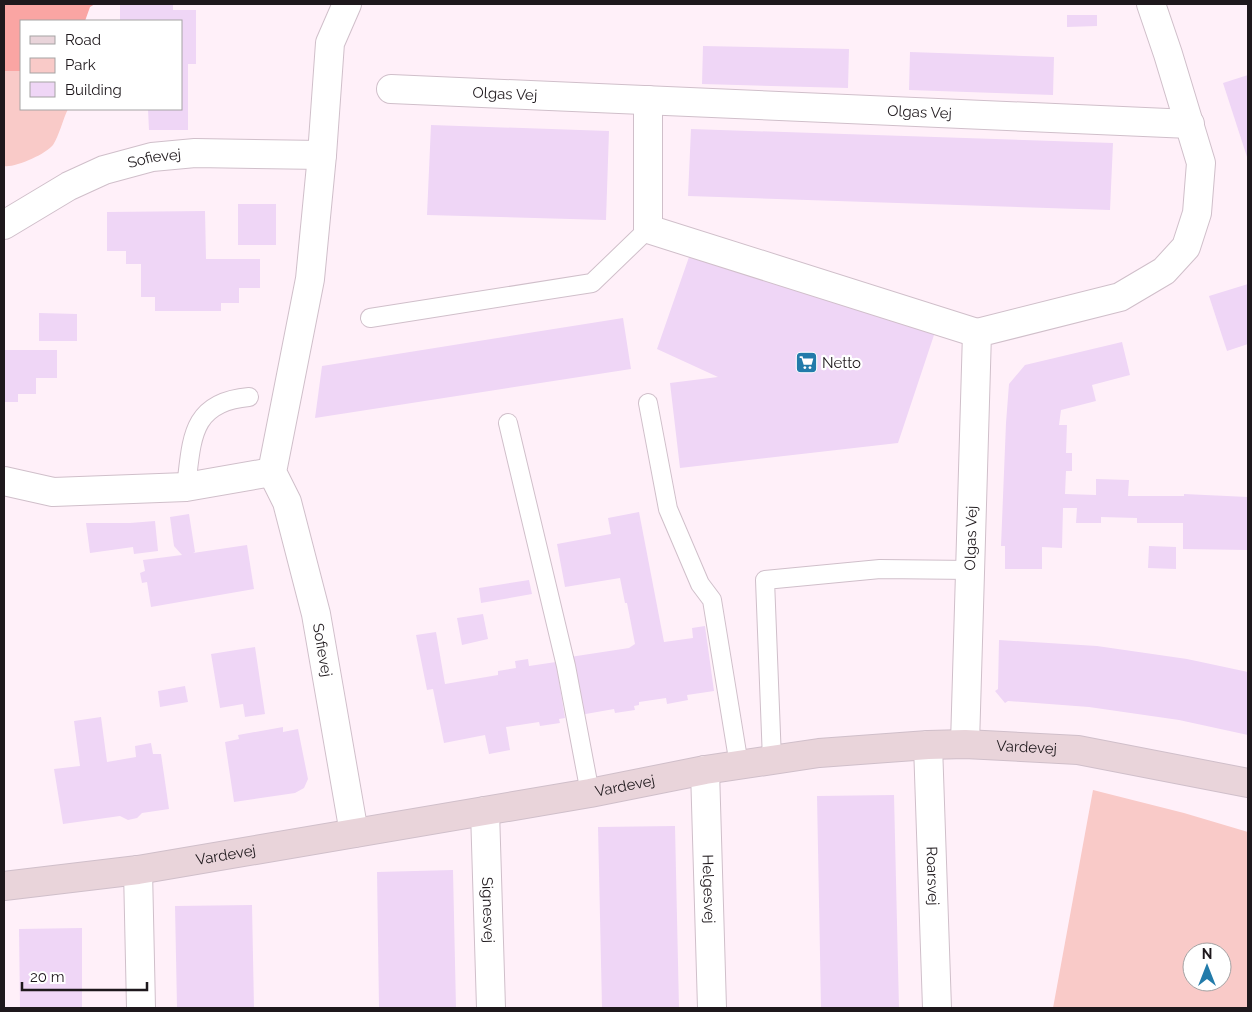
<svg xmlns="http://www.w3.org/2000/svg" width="1252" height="1012" font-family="Raleway,sans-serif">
<rect width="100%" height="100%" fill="#fff0f9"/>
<!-- green -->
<g fill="#f9cac8" fill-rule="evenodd">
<path d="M21,50V109H68C63,119 59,136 53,145C46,154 15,168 4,166V54Z"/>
<path d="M1093,790L1184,813L1248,832V1008H1053ZM1192,952H1222V982H1192Z"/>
</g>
<!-- forest -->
<path fill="#faa5a3" d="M4,4H95L90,7L85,21H21V71H4Z"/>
<!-- building -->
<g fill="#efd6f6">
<path d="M120,4H173V10H196V64H188V130H149L148,109H181V21H120Z"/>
<path d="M1067,15H1097V26L1067,27Z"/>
<path d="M703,46L849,49L848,88L702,84Z"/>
<path d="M910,52L1054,57L1053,95L909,90Z"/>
<path d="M1248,75V160L1223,83Z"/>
<path d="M431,125L609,131L606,220L427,215Z"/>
<path d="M691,129L1113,143L1110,210L688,196Z"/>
<rect x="238" y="204" width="38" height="41"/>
<path d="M205,211L206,259H260V288H239V303H221V311H155V297H141V264H126V251H107V212Z"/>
<path d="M689,257L935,332L898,443L680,468L670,383L718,377L657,349Z"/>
<path d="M1248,284V344L1227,351L1209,296Z"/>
<path d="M39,313L77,314V341H39Z"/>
<path d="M623,318L631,369L315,418L322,366Z"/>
<path d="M1122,342L1130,375L1092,385L1096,401L1061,410L1059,425H1067L1066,453H1072V471H1066L1065,494L1096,495V479L1129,480L1128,496H1184V494L1248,497V550L1183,549V523H1137V518L1101,517V523H1076L1077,508H1063L1062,548L1042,547V569H1005V546H1001L1006,423L1009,384L1025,365Z"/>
<path d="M4,350H57V378H36V394H18V402H4Z"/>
<path d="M639,512L664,642L693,638L692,628L705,626L714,691L687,695L688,700L667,704L666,698L639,702V705L634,706L635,710L615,713L614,709L580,715L570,657L629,648L635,644L627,603H625L620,578L565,587L557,544L611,534L608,518Z"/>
<path d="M189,514L195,552L193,553L247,545L254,589L151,607L147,582L142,583L140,573L145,571L143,560L182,555L174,546L170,517Z"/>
<path d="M155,521L158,551L134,554L133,547L90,553L86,523H130Z"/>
<path d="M1149,546L1176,547V569L1148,568Z"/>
<path d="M529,580L532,594L481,603L479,588Z"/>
<path d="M483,614L488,639L462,645L457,618Z"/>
<path d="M436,632L445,684L498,675V671L516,668L515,661L528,659L529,666L556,662L565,718L559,719L560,723L540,726L539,722L506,727L510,750L489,754L485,735L444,743L433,689L427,690L416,635Z"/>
<path d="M999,640L1097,646L1187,659L1248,672V735L1179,720L1089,707L1008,701L1005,703L995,691L998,689Z"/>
<path d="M255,647L265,714L245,717L243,704L220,708L211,654Z"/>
<path d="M185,686L188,702L160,707L158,691Z"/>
<path d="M101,717L107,762L136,757L135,746L151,743L153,754H161L169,809L142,813L137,818L128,820L120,816L63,824L54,769L80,766L74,721Z"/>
<path d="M283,727V732L298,729L308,779L304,788L295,793L234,802L225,742L239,739L238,735Z"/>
<path d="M894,795L899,1008H821L817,796Z"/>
<path d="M675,826L679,1008H602L598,827Z"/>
<path d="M453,870L456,1008H379L377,872Z"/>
<path d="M252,905L254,1008H177L175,906Z"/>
<path d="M82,928V1008H20L19,929Z"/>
</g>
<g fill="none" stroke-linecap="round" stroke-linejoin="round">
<defs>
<g id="lane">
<path d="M370,318L592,283L648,229"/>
<path d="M648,403L668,509L700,584L712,600L739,765"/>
<path d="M508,423L566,666L590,793"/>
<path d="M186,487C192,440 190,402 249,397"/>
<path d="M772,760L765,580L880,569L971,570"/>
</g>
<g id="street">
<path id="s1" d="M347,4L330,43L322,155L310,279L272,472L287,502L316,614L354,833"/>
<path id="s2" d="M391,89L1190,124"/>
<path d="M648,100V229L977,333"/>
<path id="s3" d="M4,225L69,186L104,170L152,157L195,153L322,155"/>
<path d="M4,481L53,492L186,487L272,472"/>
<path id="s4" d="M965,744L977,333L1120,297L1164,271L1186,247L1197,213L1201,163L1168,54L1151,4"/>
<path id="s5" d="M928,745L937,1008"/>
<path id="s6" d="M705,770L712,1008"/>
<path id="s7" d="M485,811L491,1008"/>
<path d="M138,870L141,1008"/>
</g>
<g id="secondary">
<path id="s8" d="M4,886L138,870L590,793L705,770L819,753L928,745L965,744L1078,750L1248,783"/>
</g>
</defs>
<!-- lane casing -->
<use href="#lane" stroke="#d0bfca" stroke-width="20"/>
<!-- street casing -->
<use href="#street" stroke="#d0bfca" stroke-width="30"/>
<!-- secondary casing -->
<use href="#secondary" stroke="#d0bfca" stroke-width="30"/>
<!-- lane -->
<use href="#lane" stroke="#fff" stroke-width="18"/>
<!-- street -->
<use href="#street" stroke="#fff" stroke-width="28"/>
<!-- secondary -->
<use href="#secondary" stroke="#e9d4da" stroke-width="28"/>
</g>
<!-- icons -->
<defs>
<symbol id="supermarket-square" viewBox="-11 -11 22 22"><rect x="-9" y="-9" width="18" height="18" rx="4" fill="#227baa" stroke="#fff"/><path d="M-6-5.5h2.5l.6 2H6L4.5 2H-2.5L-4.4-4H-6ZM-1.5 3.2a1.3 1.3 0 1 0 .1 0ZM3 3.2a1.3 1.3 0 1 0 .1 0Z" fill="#fff"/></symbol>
</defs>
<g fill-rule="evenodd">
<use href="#supermarket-square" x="794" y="350" width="25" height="25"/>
</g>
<g text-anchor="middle" stroke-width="4.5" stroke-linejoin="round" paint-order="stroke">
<!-- street labels -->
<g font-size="15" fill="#1e181c" stroke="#fff">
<text dy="5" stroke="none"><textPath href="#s2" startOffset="114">Olgas Vej</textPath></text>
<text dy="5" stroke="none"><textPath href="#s2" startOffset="529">Olgas Vej</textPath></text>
<text dy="5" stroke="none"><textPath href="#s3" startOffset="166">Sofievej</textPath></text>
<text dy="5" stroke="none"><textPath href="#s4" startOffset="206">Olgas Vej</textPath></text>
<text dy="5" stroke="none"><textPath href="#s1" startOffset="662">Sofievej</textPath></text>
<text dy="5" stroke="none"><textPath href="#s8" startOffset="1034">Vardevej</textPath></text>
<text dy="5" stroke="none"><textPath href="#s8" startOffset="629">Vardevej</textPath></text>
<text dy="5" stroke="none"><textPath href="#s8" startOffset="224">Vardevej</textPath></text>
<text dy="5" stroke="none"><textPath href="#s5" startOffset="131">Roarsvej</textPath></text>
<text dy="5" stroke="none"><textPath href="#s6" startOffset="119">Helgesvej</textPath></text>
<text dy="5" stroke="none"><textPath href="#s7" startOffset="99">Signesvej</textPath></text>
</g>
<!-- poi labels -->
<g font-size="15" fill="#1e181c" stroke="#fff" text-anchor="start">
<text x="822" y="368">Netto</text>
</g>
</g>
<!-- border -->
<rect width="1252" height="1012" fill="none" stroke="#1e181c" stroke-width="10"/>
<!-- legend -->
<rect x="20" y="20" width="162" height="90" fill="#ffffff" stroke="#a5a3a4"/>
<rect x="30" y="36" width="25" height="8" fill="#e9d4da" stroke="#a5a3a4"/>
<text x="65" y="45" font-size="15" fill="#1e181c">Road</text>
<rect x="30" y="58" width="25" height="15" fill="#f9cac8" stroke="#a5a3a4"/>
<text x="65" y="70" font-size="15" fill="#1e181c">Park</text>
<rect x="30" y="82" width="25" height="15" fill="#efd6f6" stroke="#a5a3a4"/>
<text x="65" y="95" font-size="15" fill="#1e181c">Building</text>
<!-- north arrow -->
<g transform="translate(1207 967)"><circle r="24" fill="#ffffff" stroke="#a5a3a4"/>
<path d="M0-4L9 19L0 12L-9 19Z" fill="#227baa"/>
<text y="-8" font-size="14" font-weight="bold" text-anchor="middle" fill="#1e181c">N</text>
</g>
<!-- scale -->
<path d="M22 982v8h125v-8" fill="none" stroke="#1e181c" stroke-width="2.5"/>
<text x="30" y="982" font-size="15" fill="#1e181c" stroke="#ffffff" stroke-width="4" paint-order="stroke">20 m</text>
</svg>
